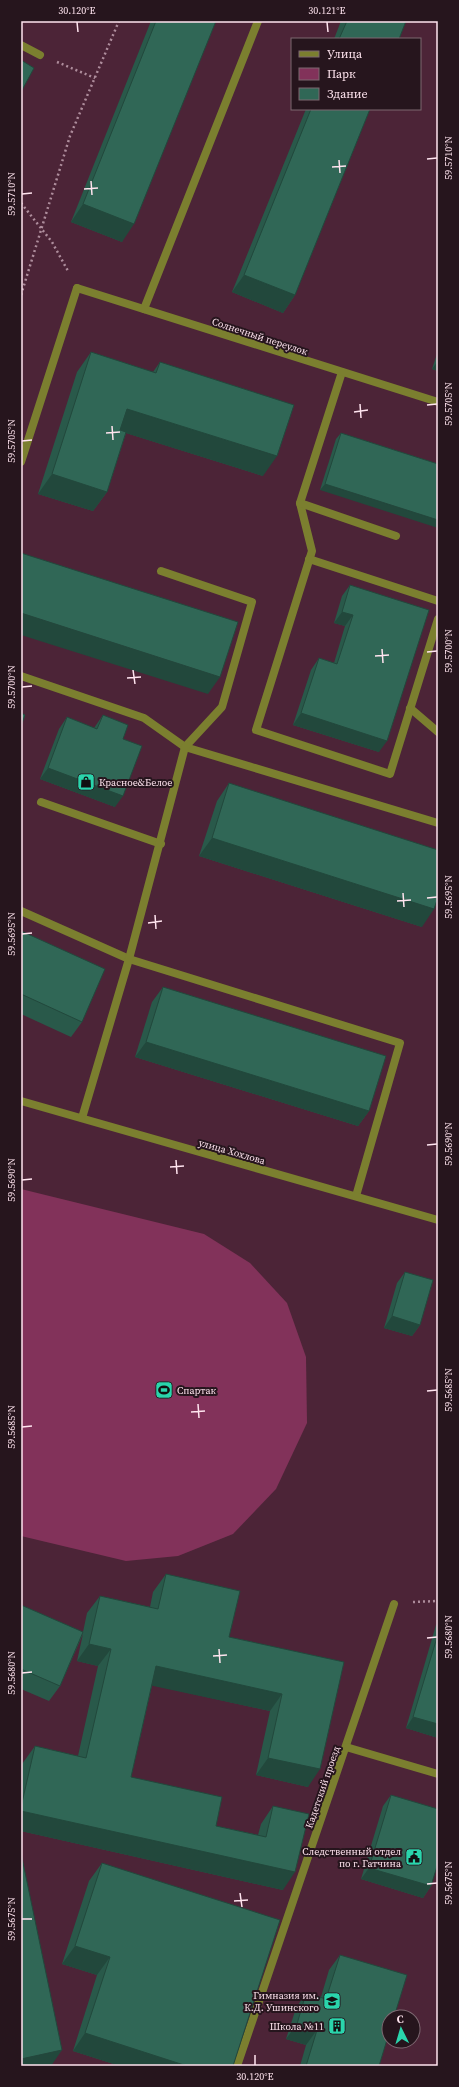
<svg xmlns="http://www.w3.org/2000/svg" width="459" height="2087" font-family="'Source Serif 4',serif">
<rect width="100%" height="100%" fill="#4c2437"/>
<!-- green -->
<path fill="#82325a" d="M21,1189L204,1234L250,1263L287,1303L306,1357L307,1423L276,1489L233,1534L178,1556L126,1561L21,1536Z"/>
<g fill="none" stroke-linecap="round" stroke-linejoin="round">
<!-- path -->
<g stroke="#ae8d9c" stroke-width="2.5" stroke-dasharray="2 3" stroke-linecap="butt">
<path d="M57,62L95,78"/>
<path d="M21,203L52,242L68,271"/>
<path d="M21,295L70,136L119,21"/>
<path d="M413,1602L438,1601"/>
</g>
<!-- service -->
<g stroke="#7b7f2f" stroke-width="8">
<path d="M21,45L40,55"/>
<path d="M144,309L258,21"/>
<path d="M342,372L300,503L312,551L256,730L390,774L438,619"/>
<path d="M21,462L77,288"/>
<path d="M300,503L396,536"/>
<path d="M309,559L438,601"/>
<path d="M21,676L144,718L185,747L438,823"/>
<path d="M410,708L438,732"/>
<path d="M41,802L161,844"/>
<path d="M21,911L129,959L400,1043L356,1196"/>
<path d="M82,1118L129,959L185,747L222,707L252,602L161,571"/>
<path d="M237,2066L394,1604"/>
</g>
<!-- minor -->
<g stroke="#7b7f2f" stroke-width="8">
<path d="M77,288L438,402"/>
<path d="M346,1747L438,1774"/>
</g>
<!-- tertiary -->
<path stroke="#7b7f2f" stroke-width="8" d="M21,1101L438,1220"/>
</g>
<!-- wall -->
<g fill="#29594a">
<path d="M151,21H216L122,242L71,222Z"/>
<path d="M341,21H406L399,39H334Z"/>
<path d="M306,109H370L295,295L283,313L232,292Z"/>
<path d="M438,351V371L432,369Z"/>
<path d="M91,352L153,372L160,362L263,476L126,433L107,492L93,511L38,494L77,372Z"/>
<path d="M341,433L438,464L320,490L336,439Z"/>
<path d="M350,585L379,752L293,725L311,670L319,658L334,663L345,626L334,623L342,596Z"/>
<path d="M103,715L123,739L115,807L40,779L59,729L67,717L94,728Z"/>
<path d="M229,783L422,927L199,856L217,801Z"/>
<path d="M21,931L82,1022L71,1037L21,1014Z"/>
<path d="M163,987L369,1111L358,1126L135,1057L152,1002Z"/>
<path d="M405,1272L420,1325L412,1336L384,1328L397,1283Z"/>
<path d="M166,1574L229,1637L344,1662L308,1787L256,1775L270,1711L152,1685L131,1777L216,1826L258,1835L261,1824L273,1806L283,1890L21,1831V1769L22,1764L35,1746L78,1756L98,1666L77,1661L83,1634L60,1686L49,1701L21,1689V1605L83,1632L87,1613L100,1596L150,1607L153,1592Z"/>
<path d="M438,1623V1738L406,1728L436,1625Z"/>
<path d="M391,1795L431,1886L423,1898L361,1879L383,1806Z"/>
<path d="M102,1863L233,2066H120L73,2051L97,1975L62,1964L89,1881Z"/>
<path d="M340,1955L379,2066H300L306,2045L286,2039L296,2008L306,1993L321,1997L329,1970Z"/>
</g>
<!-- shaded-wall -->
<g fill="#22483c">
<path d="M83,204L134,224L122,242L71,222Z"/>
<path d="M244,275L295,295L283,313L232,292Z"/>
<path d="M438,361V371L432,369Z"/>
<path d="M127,409L277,456L263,476L113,429Z"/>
<path d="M52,474L107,492L93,511L38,494Z"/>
<path d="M325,484L438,520V528L320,490Z"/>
<path d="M342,612L353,615L345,626L334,623Z"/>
<path d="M21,613L220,677L208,694L21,635Z"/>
<path d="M301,713L387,741L379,752L293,725Z"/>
<path d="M48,768L123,796L115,807L40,779Z"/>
<path d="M212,838L434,909L422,927L199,856Z"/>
<path d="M146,1042L369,1111L358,1126L135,1057Z"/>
<path d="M392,1316L420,1325L412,1336L384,1328Z"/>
<path d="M89,1644L111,1649L98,1666L77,1661Z"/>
<path d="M156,1666L282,1694L270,1711L144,1684Z"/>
<path d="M413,1717L438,1724V1738L406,1728Z"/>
<path d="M268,1758L320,1769L308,1787L256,1775Z"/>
<path d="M21,1811L295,1872L283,1890L21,1831Z"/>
<path d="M369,1868L431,1886L423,1898L361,1879Z"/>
<path d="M75,1946L110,1957L97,1975L62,1964Z"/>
<path d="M297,2024L317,2030L306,2045L286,2039Z"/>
<path d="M85,2033L187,2066H120L73,2051Z"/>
<path d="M62,2050L51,2066H21V2059Z"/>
</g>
<!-- building -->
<g fill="#306756" stroke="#22483c">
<path d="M156,21H216L134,224L83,204Z"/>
<path d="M347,21H406L399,39H339Z"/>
<path d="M21,60L34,68L21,92Z"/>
<path d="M311,109H370L295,295L244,275Z"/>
<path d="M91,352L156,373L160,362L294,405L277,456L127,409L120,430L126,432L107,492L52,474Z"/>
<path d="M341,433L438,464V520L325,484Z"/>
<path d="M21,553L238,622L220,677L21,613Z"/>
<path d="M350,585L429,610L387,741L301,713L319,658L337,664L353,615L342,612Z"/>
<path d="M21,713L25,715L21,726Z"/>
<path d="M103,715L128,725L123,739L142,746L123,796L48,768L67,717L97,729Z"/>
<path d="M229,783L438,850V897L434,909L212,838Z"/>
<path d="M21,931L105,969L82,1022L21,994Z"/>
<path d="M163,987L386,1056L369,1111L146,1042Z"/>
<path d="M405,1272L433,1280L420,1325L392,1316Z"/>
<path d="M166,1574L240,1591L229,1637L344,1662L320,1769L268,1758L282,1694L156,1666L131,1777L222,1797L216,1826L266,1837L273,1806L309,1814L295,1872L21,1811V1807L35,1746L86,1758L111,1649L89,1644L100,1596L158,1609Z"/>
<path d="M21,1605L83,1632L60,1686L21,1669Z"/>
<path d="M438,1634V1724L413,1717Z"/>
<path d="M391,1795L438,1809V1863L431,1886L369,1868Z"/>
<path d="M21,1853L62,2050L21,2059Z"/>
<path d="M102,1863L280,1920L233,2066H187L85,2033L110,1957L75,1946Z"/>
<path d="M340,1955L407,1975L394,2017H389V2033L379,2066H306L317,2030L297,2024L306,1993L326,1999Z"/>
</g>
<!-- ticks -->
<path fill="none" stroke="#ffe4ef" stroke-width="1.5" d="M77,22L78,32M327,22L328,32M427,159L437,158M339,160L340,173M332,167L346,166M91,181L92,195M84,189L98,188M22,194L32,193M360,404L361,418M427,405L437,404M354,412L368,410M112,426L113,440M106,433L120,432M22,441L32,440M382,649L383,663M427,652L437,651M375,656L389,655M133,670L135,684M127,678L141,677M22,687L32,686M403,893L404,907M427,898L437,897M397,901L411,900M155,915L156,929M148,923L162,921M22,934L32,933M427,1145L437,1144M176,1160L177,1174M170,1167L184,1166M22,1180L32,1179M427,1391L437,1390M198,1404L199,1418M191,1412L205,1411M22,1427L32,1426M427,1638L437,1637M219,1649L220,1663M213,1656L227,1655M22,1673L32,1672M427,1884L437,1883M240,1893L242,1907M234,1901L248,1900M22,1919H32M255,2055V2065"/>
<!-- icons -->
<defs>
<symbol id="shop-square" viewBox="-11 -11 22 22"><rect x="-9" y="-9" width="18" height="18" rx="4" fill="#2ad5ac" stroke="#26151d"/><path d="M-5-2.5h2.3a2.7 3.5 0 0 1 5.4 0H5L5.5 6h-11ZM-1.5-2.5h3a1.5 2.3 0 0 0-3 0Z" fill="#111"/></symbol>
<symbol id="stadium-square" viewBox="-11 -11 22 22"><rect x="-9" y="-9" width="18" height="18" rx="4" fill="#2ad5ac" stroke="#26151d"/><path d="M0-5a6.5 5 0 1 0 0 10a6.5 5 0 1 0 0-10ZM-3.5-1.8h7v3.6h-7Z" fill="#111"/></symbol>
<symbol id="civic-square" viewBox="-11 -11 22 22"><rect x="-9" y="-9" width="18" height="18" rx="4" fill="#2ad5ac" stroke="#26151d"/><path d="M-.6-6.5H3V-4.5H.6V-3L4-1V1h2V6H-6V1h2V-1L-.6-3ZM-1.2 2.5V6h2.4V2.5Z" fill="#111"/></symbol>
<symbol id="school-square" viewBox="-11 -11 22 22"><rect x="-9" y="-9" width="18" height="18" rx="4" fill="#2ad5ac" stroke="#26151d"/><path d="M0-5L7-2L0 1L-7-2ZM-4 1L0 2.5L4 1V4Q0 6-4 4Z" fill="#111"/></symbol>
<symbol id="building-square" viewBox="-11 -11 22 22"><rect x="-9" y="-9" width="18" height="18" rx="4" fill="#2ad5ac" stroke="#26151d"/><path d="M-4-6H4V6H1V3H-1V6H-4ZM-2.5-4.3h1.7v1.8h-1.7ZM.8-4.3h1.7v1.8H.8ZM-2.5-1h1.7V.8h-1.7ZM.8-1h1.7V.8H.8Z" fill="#111"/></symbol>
</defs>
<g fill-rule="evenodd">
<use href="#shop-square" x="76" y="772" width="20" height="20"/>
<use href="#stadium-square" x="154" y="1380" width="20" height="20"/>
<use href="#civic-square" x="404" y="1847" width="20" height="20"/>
<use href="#school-square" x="322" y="1991" width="20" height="20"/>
<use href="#building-square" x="327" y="2016" width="20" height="20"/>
</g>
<g text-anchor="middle" stroke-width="4" stroke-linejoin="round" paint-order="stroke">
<!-- street labels -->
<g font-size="10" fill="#ffe4ef" stroke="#26151d">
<text transform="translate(260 336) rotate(18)" y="4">Солнечный переулок</text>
<text transform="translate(232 1151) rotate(16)" y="4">улица Хохлова</text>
<text transform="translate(322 1787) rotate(-71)" y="4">Кадетский проезд</text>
</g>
<!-- poi labels -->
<g font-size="10" fill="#ffe4ef" stroke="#26151d" text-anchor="end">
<text x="99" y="786" text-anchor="start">Красное&amp;Белое</text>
<text x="177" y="1394" text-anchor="start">Спартак</text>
<text x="401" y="1855">Следственный отдел<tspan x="401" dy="12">по г. Гатчина</tspan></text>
<text x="319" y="1999">Гимназия им.<tspan x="319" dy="12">К.Д. Ушинского</tspan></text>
<text x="324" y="2030">Школа №11</text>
</g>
</g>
<!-- border -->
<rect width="459" height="2087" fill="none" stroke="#26151d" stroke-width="44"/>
<!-- legend -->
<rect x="291" y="38" width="130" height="72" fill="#26151d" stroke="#7d6871"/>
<rect x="299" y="51" width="20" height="6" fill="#7b7f2f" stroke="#7d6871"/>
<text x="327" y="58" font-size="12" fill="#ffe4ef">Улица</text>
<rect x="299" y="68" width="20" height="12" fill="#82325a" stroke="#7d6871"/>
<text x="327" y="78" font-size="12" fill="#ffe4ef">Парк</text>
<rect x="299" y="88" width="20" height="12" fill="#306756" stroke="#7d6871"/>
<text x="327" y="98" font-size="12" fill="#ffe4ef">Здание</text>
<!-- north arrow -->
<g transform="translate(401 2029) rotate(355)"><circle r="19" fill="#26151d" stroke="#7d6871"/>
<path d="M0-3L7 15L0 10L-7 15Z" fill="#2ad5ac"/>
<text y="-6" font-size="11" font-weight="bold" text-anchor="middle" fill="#ffe4ef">С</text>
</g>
<rect x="22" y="22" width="415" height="2043" fill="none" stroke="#ffe4ef" stroke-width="1.5"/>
<g font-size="10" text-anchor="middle" fill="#ffe4ef">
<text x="77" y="14">30.120°E</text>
<text x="327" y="14">30.121°E</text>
<text transform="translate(448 158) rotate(-90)" y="4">59.5710°N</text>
<text transform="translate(11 194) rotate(-90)" y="4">59.5710°N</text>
<text transform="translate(448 404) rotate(-90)" y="4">59.5705°N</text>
<text transform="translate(11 441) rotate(-90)" y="4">59.5705°N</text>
<text transform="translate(448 651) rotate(-90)" y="4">59.5700°N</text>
<text transform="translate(11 687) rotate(-90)" y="4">59.5700°N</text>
<text transform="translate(448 897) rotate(-90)" y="4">59.5695°N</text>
<text transform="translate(11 934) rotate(-90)" y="4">59.5695°N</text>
<text transform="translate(448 1144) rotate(-90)" y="4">59.5690°N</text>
<text transform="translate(11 1180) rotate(-90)" y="4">59.5690°N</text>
<text transform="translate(448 1390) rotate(-90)" y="4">59.5685°N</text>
<text transform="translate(11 1427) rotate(-90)" y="4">59.5685°N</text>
<text transform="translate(448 1637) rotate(-90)" y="4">59.5680°N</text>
<text transform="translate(11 1673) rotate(-90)" y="4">59.5680°N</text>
<text transform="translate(448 1883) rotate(-90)" y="4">59.5675°N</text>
<text transform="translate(11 1919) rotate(-90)" y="4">59.5675°N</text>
<text x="255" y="2080">30.120°E</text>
</g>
</svg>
